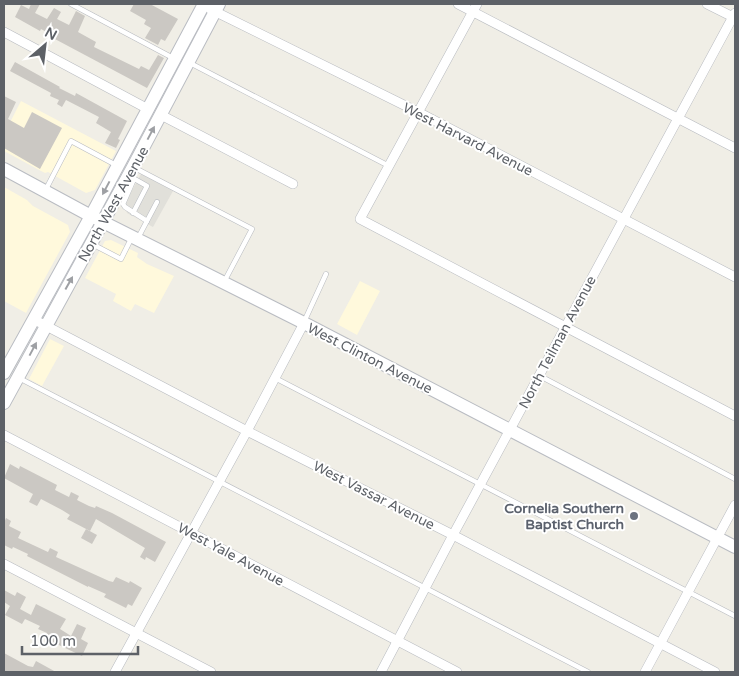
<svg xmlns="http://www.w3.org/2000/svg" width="739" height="676" font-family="'Varela Round',sans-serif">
<rect width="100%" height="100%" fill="#f0eee6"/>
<!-- commercial -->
<g fill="#fff9dc">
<path d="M21,101L116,151L95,190L86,193L48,172L45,173L41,171L4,151V134Z"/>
<path d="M4,187L27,200L33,206L68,225L70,232L26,313L4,301Z"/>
<path d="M111,240L138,253L137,257L147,264L174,276L154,313L135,304L131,311L113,301L116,294L85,278L105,241Z"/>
<path d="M360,281L380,291L357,335L337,324Z"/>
<path d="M50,339L64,346L42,386L29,379Z"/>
</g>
<!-- industrial -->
<path fill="#e1e0da" d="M141,174L173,191L153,227L127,213L124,205Z"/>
<!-- building -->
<g fill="#cbc8c3">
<path d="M31,4H40L35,13L47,19L54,8L61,12L57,19L69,25L76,11L85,16L78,32L96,42L94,47L139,69L141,66L149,70L158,55L164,58L147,88L53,38L54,36L41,29L40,31L15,17L21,5L29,9Z"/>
<path d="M134,4H150L178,19L165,41L161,39L158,45L145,38L151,28L144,24L146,20L130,11Z"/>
<path d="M15,62L60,87L59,88L75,96L76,93L127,121L118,139L120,140L116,148L105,143L111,132L96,123L99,117L66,100L62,107L57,104L59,100L50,96L51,93L10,71Z"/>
<path d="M4,96L16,102L8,119L24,128L32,112L62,128L40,169L4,148Z"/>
<path d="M10,464L19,469L20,466L57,485L55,490L69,497L71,492L79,496L77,500L89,506L95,508L96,506L112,513L166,542L155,562L146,557L145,560L140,557L145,548L96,519L90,531L67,519L70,515L62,510L41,499L37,506L29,502L33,494L4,478Z"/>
<path d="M6,518L11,521L9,526L21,532L18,538L48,552L50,548L58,552L56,557L109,581L113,582L116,577L129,583L130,581L142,588L132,606L128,604L126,608L104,597L106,594L88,586V587L27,556L28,554L13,547L12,549L4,545V523Z"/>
<path d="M86,529L97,535L92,544L81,538Z"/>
<path d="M4,590L15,596L17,592L26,597L20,609L31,615L36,604L66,619L60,629L71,636L77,624L86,628L81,639L88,643L82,656L44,638L47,633L38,629L40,626L25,619L22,624L5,615L10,606L4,602Z"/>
<path d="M4,653L28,666L33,667L36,661L56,672H4Z"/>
</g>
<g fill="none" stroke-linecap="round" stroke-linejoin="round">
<defs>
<g id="lane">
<path d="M71,4L173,58"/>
<path d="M190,63L389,166"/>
<path d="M135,168L252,229L224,282"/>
<path d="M131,177L147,186L133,213"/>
<path d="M134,179L123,204L125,207L147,221"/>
<path d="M45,191L71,141L116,165"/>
<path d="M138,238L157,202"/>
<path d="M92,244L121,259L131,239"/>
<path d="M304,322L326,274"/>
<path d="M540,376L735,479"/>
<path d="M19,378L588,672"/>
<path d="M275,378L735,616"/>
</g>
<g id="street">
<path d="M458,4L735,148"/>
<path d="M477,4L360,219L735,416"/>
<path d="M707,4L735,18"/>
<path d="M210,9L418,112L735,277"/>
<path d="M4,32L148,109"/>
<path d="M161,115L293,184"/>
<path d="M33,319L247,431L453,535L715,672"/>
<path d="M4,435L457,672"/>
<path d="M4,564L211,672"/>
<path d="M115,672L247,431L304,323"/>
<path d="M381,672L453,535L735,13"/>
<path d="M645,672L735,505"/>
</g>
<g id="secondary">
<path d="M4,169L91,216L304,323L735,547"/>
<path d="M4,373L91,216L204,4"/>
<path d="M4,403L133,167L219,4"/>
</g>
</defs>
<!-- lane casing -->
<use href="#lane" stroke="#b8bbc0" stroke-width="5.5"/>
<!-- street casing -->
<use href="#street" stroke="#b8bbc0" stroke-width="10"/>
<!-- secondary casing -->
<use href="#secondary" stroke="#b9bcc2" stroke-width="14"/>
<!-- lane -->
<use href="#lane" stroke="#fff" stroke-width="4.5"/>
<!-- street -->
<use href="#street" stroke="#fff" stroke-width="9"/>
<!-- secondary -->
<use href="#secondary" stroke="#fff" stroke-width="12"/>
</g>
<!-- one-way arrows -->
<defs><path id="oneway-solid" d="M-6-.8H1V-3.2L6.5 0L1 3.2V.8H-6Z" transform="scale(1.25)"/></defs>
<g fill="#9ea0a4">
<use href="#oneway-solid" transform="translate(151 133) rotate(-62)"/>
<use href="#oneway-solid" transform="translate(106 188) rotate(118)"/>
<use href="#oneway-solid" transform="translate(69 283) rotate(-61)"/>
<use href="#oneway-solid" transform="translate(33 349) rotate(-62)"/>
</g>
<!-- markers -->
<circle fill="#6b7280" stroke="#fff" stroke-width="2" cx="634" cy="516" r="5"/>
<g text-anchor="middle" stroke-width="4" stroke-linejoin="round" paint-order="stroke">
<!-- street labels -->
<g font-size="14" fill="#5d6167" stroke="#fff">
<text transform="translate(468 139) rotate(27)" y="5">West Harvard Avenue</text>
<text transform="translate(113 204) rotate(-61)" y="5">North West Avenue</text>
<text transform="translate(557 342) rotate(-62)" y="5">North Teilman Avenue</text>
<text transform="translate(370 358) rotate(27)" y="5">West Clinton Avenue</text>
<text transform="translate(374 495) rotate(27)" y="5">West Vassar Avenue</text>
<text transform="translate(231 554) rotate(28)" y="5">West Yale Avenue</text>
</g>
<!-- worship labels -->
<g font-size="14" font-weight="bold" fill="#5b616d" stroke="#fff" text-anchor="end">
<text x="624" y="513">Cornelia Southern<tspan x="624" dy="16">Baptist Church</tspan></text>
</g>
</g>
<!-- border -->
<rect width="739" height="676" fill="none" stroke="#5d6167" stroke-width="10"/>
<!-- north arrow -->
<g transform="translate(45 45) rotate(28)" stroke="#ffffff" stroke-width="4" paint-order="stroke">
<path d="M0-4L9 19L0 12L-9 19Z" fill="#5d6167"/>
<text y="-8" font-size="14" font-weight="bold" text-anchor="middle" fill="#5d6167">N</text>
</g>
<!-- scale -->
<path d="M22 646v8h116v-8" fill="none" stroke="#5d6167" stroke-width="2.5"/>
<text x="30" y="646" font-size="15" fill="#5d6167" stroke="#ffffff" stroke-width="4" paint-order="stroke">100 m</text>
</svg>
